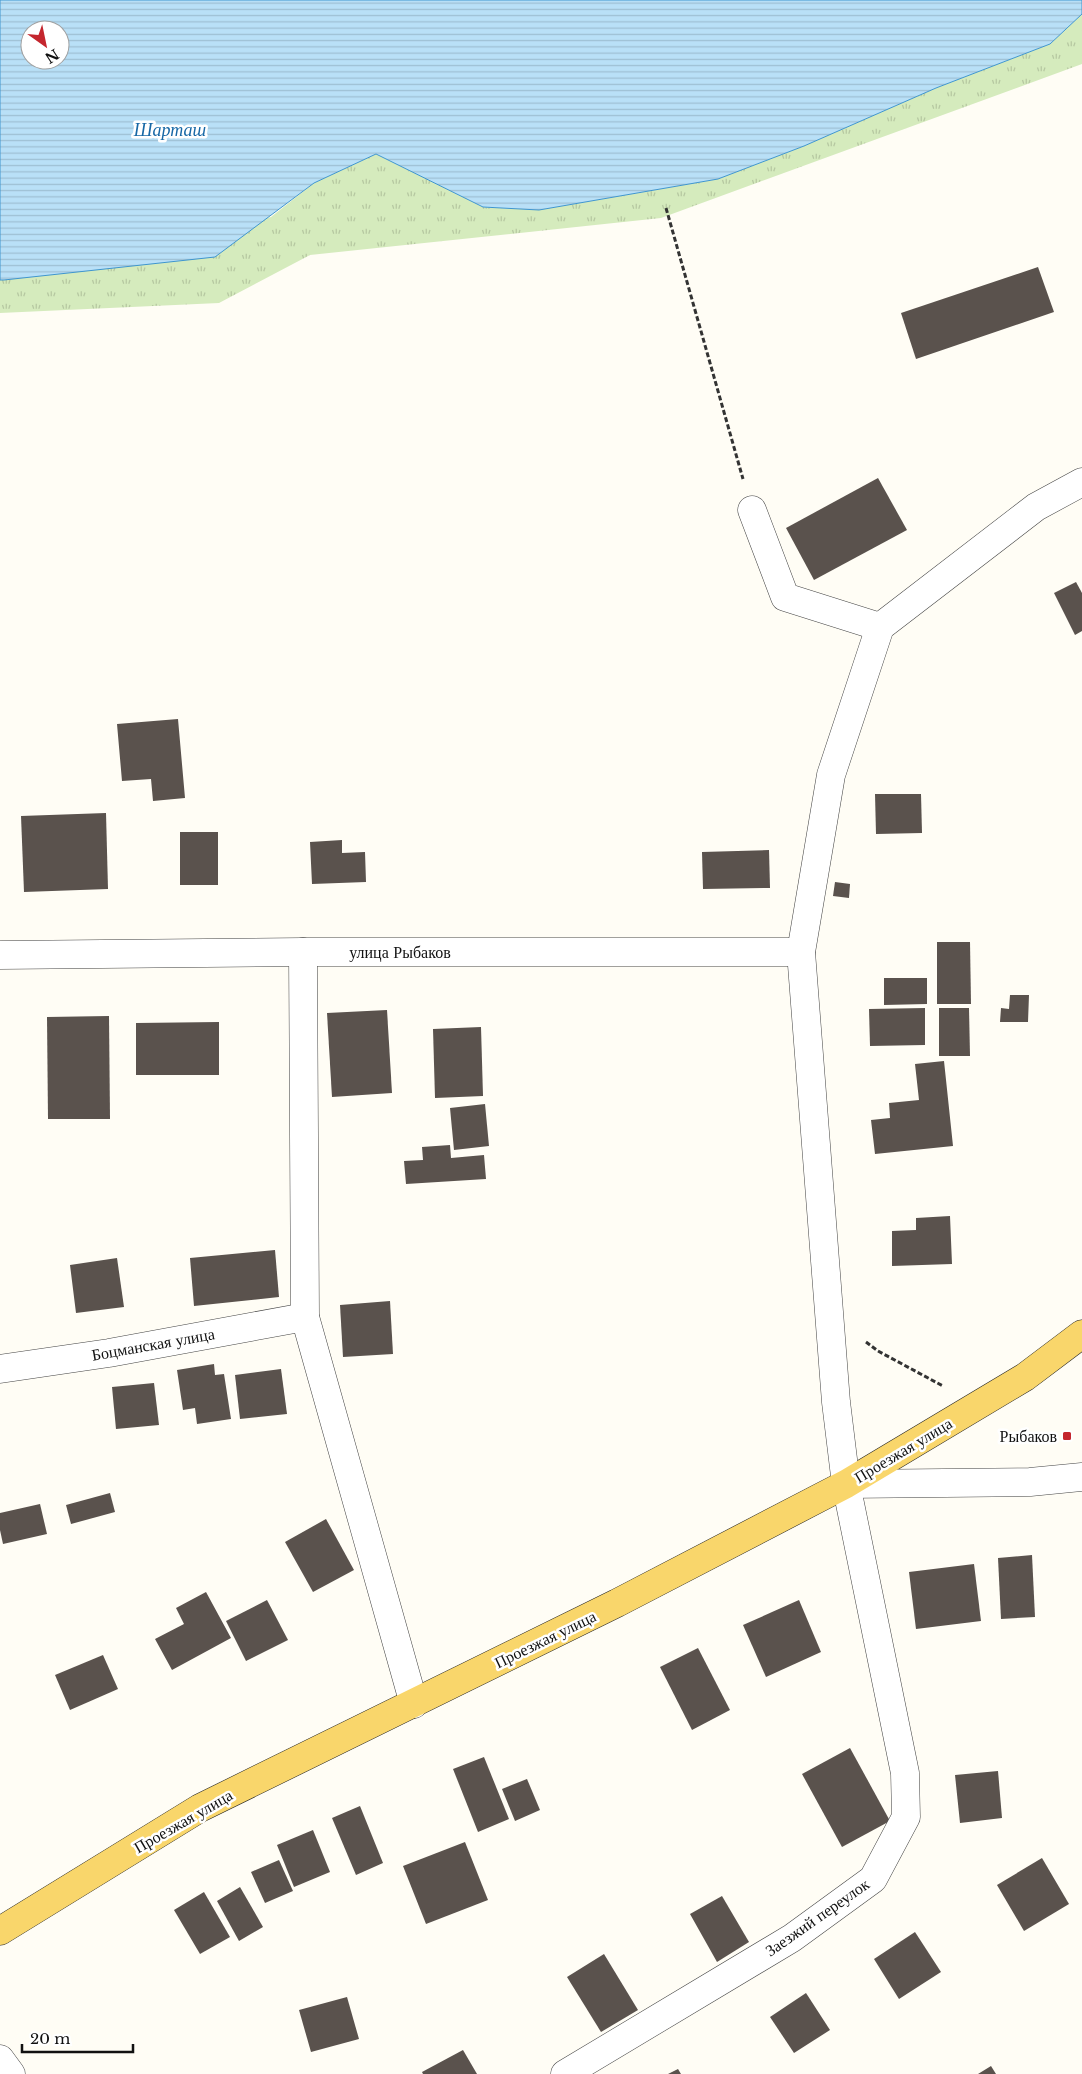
<svg xmlns="http://www.w3.org/2000/svg" width="1082" height="2074" font-family="'Libre Baskerville',serif">
<defs>
<pattern id="grass-tufts" width="24" height="20" patternUnits="userSpaceOnUse" patternTransform="scale(1.25)"><rect width="24" height="20" fill="#d5ebbd"/><path d="M3 7l-1-3M5 7V3M7 7l1-3M15 17l-1-3M17 17v-4M19 17l1-3" fill="none" stroke="#b6c8a1"/></pattern>
<pattern id="water-rules" width="6" height="5" patternUnits="userSpaceOnUse" patternTransform="scale(1.25)"><rect width="6" height="5" fill="#b9e0f7"/><path d="M0 2.5h6" fill="none" stroke="#9ebfd3"/></pattern>
</defs>
<rect width="100%" height="100%" fill="#fffdf5"/>
<!-- grass -->
<path fill="url(#grass-tufts)" d="M1082,14V64L661,218L310,255L219,303L0,313V280L271,217L314,183L376,154L483,207L539,210L718,179L804,146L936,88L1050,44Z"/>
<!-- water -->
<path fill="url(#water-rules)" stroke="#3f96cf" fill-rule="evenodd" d="M0,0H1082V14L1050,44L936,88L804,146L718,179L539,210L483,207L376,154L314,183L215,257L4,280H0ZM30,30H60V60H30Z"/>
<!-- building -->
<g fill="#5a524d">
<path d="M1038,267L1054,312L916,359L901,313Z"/>
<path d="M878,478L907,530L814,580L786,528Z"/>
<path d="M1076,582L1082,593V631L1075,635L1054,593Z"/>
<path d="M178,719L185,798L153,801L151,779L122,781L117,724Z"/>
<path d="M875,794H921L922,833L876,834Z"/>
<path d="M106,813L108,889L24,892L21,816Z"/>
<rect x="180" y="832" width="38" height="53"/>
<path d="M342,840V853L365,852L366,882L312,884L310,842Z"/>
<path d="M769,850L770,888L703,889L702,852Z"/>
<path d="M835,882L850,884L849,898L833,896Z"/>
<path d="M937,942H970L971,1004H937Z"/>
<path d="M884,978H927V1004L884,1005Z"/>
<path d="M1010,995H1029L1028,1022H1000L1001,1008L1009,1009Z"/>
<path d="M925,1008V1045L870,1046L869,1009Z"/>
<path d="M939,1008H969L970,1056H939Z"/>
<path d="M387,1010L392,1093L332,1097L327,1013Z"/>
<path d="M109,1016L110,1119H48L47,1017Z"/>
<path d="M219,1022V1075H136V1023Z"/>
<path d="M481,1027L483,1096L435,1098L433,1029Z"/>
<path d="M944,1061L953,1146L875,1154L871,1120L890,1118L889,1103L919,1100L915,1064Z"/>
<path d="M485,1104L489,1146L454,1150L450,1108Z"/>
<path d="M450,1145L451,1158L484,1155L486,1179L406,1184L404,1161L423,1160L422,1147Z"/>
<path d="M950,1216L952,1264L892,1266V1231L916,1230V1218Z"/>
<path d="M275,1250L279,1297L194,1306L190,1258Z"/>
<path d="M117,1258L124,1307L76,1313L70,1265Z"/>
<path d="M390,1301L393,1354L343,1357L340,1305Z"/>
<path d="M214,1364L215,1375L224,1374L231,1419L197,1424L195,1408L183,1410L177,1370Z"/>
<path d="M281,1369L287,1414L240,1419L235,1375Z"/>
<path d="M154,1383L159,1425L116,1429L112,1387Z"/>
<path d="M110,1493L115,1512L71,1524L66,1505Z"/>
<path d="M40,1504L47,1534L3,1544L0,1530V1513Z"/>
<path d="M326,1519L354,1570L313,1592L285,1542Z"/>
<path d="M1032,1555L1035,1617L1001,1619L998,1558Z"/>
<path d="M974,1564L981,1621L916,1629L909,1572Z"/>
<path d="M206,1592L231,1638L172,1670L155,1639L184,1624L176,1608Z"/>
<path d="M267,1600L288,1640L246,1661L226,1621Z"/>
<path d="M799,1600L821,1652L766,1677L743,1625Z"/>
<path d="M698,1648L730,1710L692,1730L660,1667Z"/>
<path d="M103,1655L118,1689L70,1710L55,1675Z"/>
<path d="M850,1748L890,1821L842,1847L802,1774Z"/>
<path d="M484,1757L509,1819L478,1832L453,1769Z"/>
<path d="M998,1771L1002,1818L960,1823L955,1775Z"/>
<path d="M527,1779L540,1810L515,1821L502,1789Z"/>
<path d="M360,1806L383,1863L356,1875L332,1818Z"/>
<path d="M313,1830L330,1872L294,1887L277,1845Z"/>
<path d="M465,1842L488,1900L426,1924L403,1866Z"/>
<path d="M1042,1858L1069,1904L1024,1931L997,1885Z"/>
<path d="M279,1860L293,1891L265,1903L251,1872Z"/>
<path d="M240,1887L263,1927L239,1941L217,1901Z"/>
<path d="M204,1892L230,1937L200,1954L174,1910Z"/>
<path d="M722,1896L749,1942L717,1962L690,1914Z"/>
<path d="M915,1932L941,1972L899,1999L874,1959Z"/>
<path d="M604,1954L638,2010L601,2032L567,1977Z"/>
<path d="M806,1993L830,2030L794,2053L770,2017Z"/>
<path d="M347,1997L359,2039L311,2052L299,2010Z"/>
<path d="M463,2050L477,2074H423L422,2072Z"/>
<path d="M991,2066L996,2074H978Z"/>
<path d="M678,2069L681,2074H668Z"/>
</g>
<g fill="none" stroke-linecap="round" stroke-linejoin="round">
<defs>
<g id="minor">
<path d="M752,510L785,597L880,627"/>
<path d="M303,952L305,1317L414,1704"/>
<path d="M0,955L303,952H801"/>
<path d="M0,1369L109,1353L305,1317"/>
<path d="M846,1484L1030,1482L1082,1477"/>
<path d="M0,2059L11,2074"/>
<path d="M565,2074L792,1938L873,1879L906,1817L905,1773L846,1484L836,1402L801,952L831,775L880,627L1036,507L1082,482"/>
</g>
<path id="major" d="M0,1931L200,1808L617,1603L846,1484L1025,1377L1082,1334"/>
</defs>
<!-- minor casing -->
<use href="#minor" stroke="#444" stroke-width="29"/>
<!-- major casing -->
<use href="#major" stroke="#222" stroke-width="29"/>
<!-- path -->
<g stroke="#333" stroke-width="3" stroke-dasharray="5 2.5" stroke-linecap="butt">
<path d="M666,208L743,479"/>
<path d="M866,1342L878,1351L943,1386"/>
</g>
<!-- minor -->
<use href="#minor" stroke="#fff" stroke-width="28"/>
<!-- major -->
<use href="#major" stroke="#f9d66b" stroke-width="28"/>
</g>
<!-- markers -->
<rect fill="#c4262e" stroke="#fff" stroke-width="2" x="1062" y="1431" width="10" height="10" rx="2.5"/>
<g text-anchor="middle" stroke-width="5" stroke-linejoin="round" paint-order="stroke">
<!-- street labels -->
<g font-size="16" fill="#111" stroke="#fff">
<text x="400" y="958">улица Рыбаков</text>
<text transform="translate(153 1344) rotate(-10)" y="6">Боцманская улица</text>
<text transform="translate(903 1450) rotate(-31)" y="6">Проезжая улица</text>
<text transform="translate(545 1639) rotate(-26)" y="6">Проезжая улица</text>
<text transform="translate(183 1821) rotate(-30)" y="6">Проезжая улица</text>
<text transform="translate(817 1917) rotate(-35)" y="6">Заезжий переулок</text>
</g>
<!-- poi labels -->
<g font-size="16" fill="#111" stroke="#fff" text-anchor="end">
<text x="1057" y="1442">Рыбаков</text>
</g>
<!-- water labels -->
<g font-size="18" font-style="italic" fill="#1768a6" stroke="#fff">
<text x="170" y="136">Шарташ</text>
</g>
</g>
<!-- north arrow -->
<g transform="translate(45 45) rotate(147)"><circle r="24" fill="#ffffff" stroke="#a0a0a0"/>
<path d="M0-4L9 19L0 12L-9 19Z" fill="#c4262e"/>
<text y="-8" font-size="14" font-weight="bold" text-anchor="middle" fill="#111111">N</text>
</g>
<!-- scale -->
<path d="M22 2044v8h111v-8" fill="none" stroke="#111111" stroke-width="2.5"/>
<text x="30" y="2044" font-size="15" fill="#111111" stroke="#ffffff" stroke-width="4" paint-order="stroke">20 m</text>
</svg>
